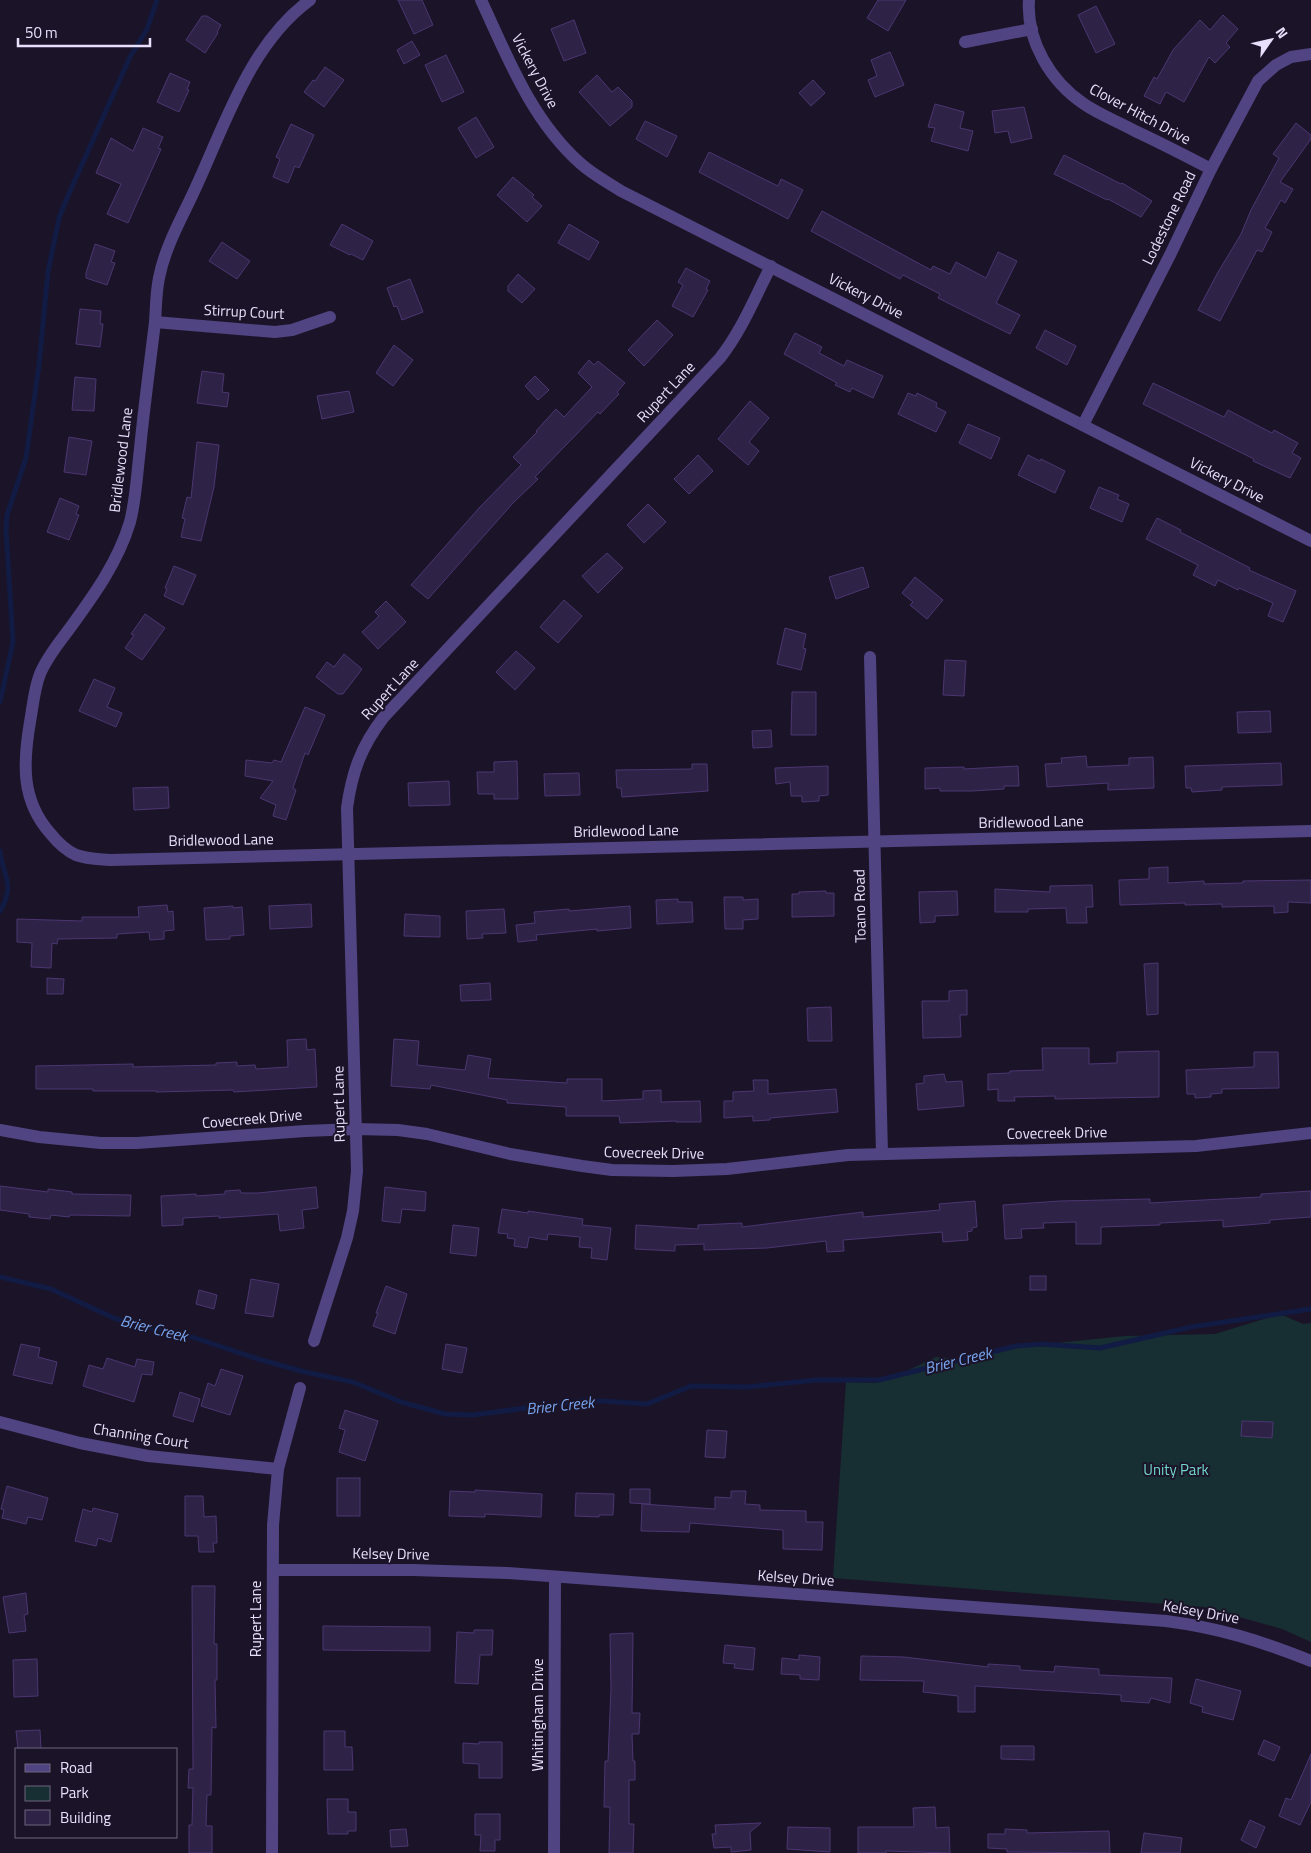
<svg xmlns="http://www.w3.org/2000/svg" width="1311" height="1853" font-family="'Titillium Web',sans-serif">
<rect width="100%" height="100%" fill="#1b1428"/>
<!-- green -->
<path fill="#172e32" d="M1280,1314L1303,1324L1311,1323V1642L1282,1629L1204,1607L833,1578L846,1382L875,1383L894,1377L936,1357L958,1359L1015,1347L1125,1336L1215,1334Z"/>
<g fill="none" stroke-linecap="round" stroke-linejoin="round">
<!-- stream -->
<g stroke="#111b44" stroke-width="5">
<path d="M0,702L13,642L6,530L7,515L26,458L39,365L48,272L59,218L67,198L130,57L147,29L157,0"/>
<path d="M0,851C3,877 16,884 0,911"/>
<path d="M0,1277L51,1289L116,1319L152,1328L177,1332L258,1359L305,1372L353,1382L401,1402L445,1414L473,1415L587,1400L647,1404L691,1386L747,1387L816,1380H879L1016,1346L1042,1344L1100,1348L1191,1327L1311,1309"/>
</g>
</g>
<!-- building -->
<g fill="#2f2247" stroke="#4b3671">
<path d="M398,0H422L433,25L414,34Z"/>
<path d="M878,0H906L888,31L867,18Z"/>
<path d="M1096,6L1115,44L1096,53L1078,15Z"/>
<path d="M1223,15L1238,29L1226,43L1230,47L1215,63L1209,57L1184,102L1166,92L1160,104L1144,96L1154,77L1157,79L1173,50L1200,20L1210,30Z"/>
<path d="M202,16H207L221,25L217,32L218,33L205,53L186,40Z"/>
<path d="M574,20L586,53L564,61L551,29Z"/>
<path d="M412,41L420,55L404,64L397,50Z"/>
<path d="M890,52L904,85L875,97L868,80L877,76L871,60Z"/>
<path d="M446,55L464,92L442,102L425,65Z"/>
<path d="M325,67L344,80L324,107L304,92L313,80L315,81Z"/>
<path d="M170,73L190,82L187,89L189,90L179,112L157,102Z"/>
<path d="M597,75L612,92L618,87L632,101V107L610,126L579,92Z"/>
<path d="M813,80L825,93L811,106L799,93Z"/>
<path d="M935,104L964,112L960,128L973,131L968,151L931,141L935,128L928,127Z"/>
<path d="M1024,107L1032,138L1011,143L1008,131L995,133L992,111Z"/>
<path d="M476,117L494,147L476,158L458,128Z"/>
<path d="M645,121L677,136L667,157L636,139Z"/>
<path d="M1296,123L1311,135V139L1280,182L1293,189L1285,203L1281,200L1265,228L1272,232L1262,252L1257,250L1220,321L1198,310L1217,274L1241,234L1251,210L1279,158L1273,154Z"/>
<path d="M291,124L314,135L299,168L295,166L288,183L273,177L280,159L276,157Z"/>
<path d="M143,128L163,137L158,148L161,149L128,223L107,214L121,184L96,173L111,138L133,151Z"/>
<path d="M709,152L778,186L781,179L803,190L788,219L699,172Z"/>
<path d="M1064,155L1121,184L1122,183L1152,201L1141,217L1108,199L1107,200L1054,174Z"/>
<path d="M513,177L534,195L532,197L542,206L527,222L497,195Z"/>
<path d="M822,211L931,270L933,266L950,274L956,262L986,278L998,252L1017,261L996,303L1020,315L1010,334L938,298L940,294L903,275L900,279L811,231Z"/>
<path d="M342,224L373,241L363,260L351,254L350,255L330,245Z"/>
<path d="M569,224L599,242L589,260L558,243Z"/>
<path d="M222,242L250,261L237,279L209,261Z"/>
<path d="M95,244L115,251L111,262L115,263L107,285L86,278V273Z"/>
<path d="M686,268L710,281L706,289L708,290L693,317L672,306L683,285L678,282Z"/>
<path d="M518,274L535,289L522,303L508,291V286Z"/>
<path d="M410,279L423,312L402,320L397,306L394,307L387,288Z"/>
<path d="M80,309L101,311L100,324H103L100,347L76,344Z"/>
<path d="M657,320L673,335L644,366L628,350Z"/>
<path d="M1045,330L1076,346L1067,365L1036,348Z"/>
<path d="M795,333L822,347L819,353L844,366L847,360L883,376L873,398L852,388L850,392L835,385L837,383L784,354Z"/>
<path d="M394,345L413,360L393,386L376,373Z"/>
<path d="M589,360L594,365L598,361L625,383L617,392L619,394L600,414L598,412L535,477L538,479L513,503L428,599L411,585L480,507L521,465L513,457L537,432L536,431L556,409L564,417L592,387L578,373Z"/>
<path d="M202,371L224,374L222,392L229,393L227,407L197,403Z"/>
<path d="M535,376L549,390L538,400L525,386Z"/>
<path d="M75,377L96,379L94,411L72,410Z"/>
<path d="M1153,383L1224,417L1228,410L1272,433L1274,430L1298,443L1292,453L1301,458L1290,478L1253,461L1254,459L1143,404Z"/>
<path d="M349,391L354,412L322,419L317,396Z"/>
<path d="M908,393L916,396L917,393L937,403L936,407L946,412L936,432L898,414Z"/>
<path d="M750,401L769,418L749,442L759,451L748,465L718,439Z"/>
<path d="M968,424L1000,438L991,459L959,443Z"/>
<path d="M69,437L92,441L86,475L64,472Z"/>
<path d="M197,442L219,445L214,487L201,541L181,537L185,519L182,518L187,497L191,498Z"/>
<path d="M698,455L713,471L689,494L674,479Z"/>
<path d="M1028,455L1040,461L1041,459L1065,471L1055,493L1018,475Z"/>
<path d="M1099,487L1119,495L1117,499L1129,504L1122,522L1090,508Z"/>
<path d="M60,498L79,506L76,514L79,515L69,540L47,532Z"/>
<path d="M648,504L666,522L644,543L627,525Z"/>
<path d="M1157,518L1181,530L1180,532L1250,568L1249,570L1296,591L1283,622L1268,616L1273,603L1239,588L1238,590L1218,580L1215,586L1193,575L1198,565L1146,539Z"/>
<path d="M607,553L623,568L598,593L582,576Z"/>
<path d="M174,566L196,575L183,605L164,596L167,589L165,588Z"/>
<path d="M863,567L869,587L836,599L829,577Z"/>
<path d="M915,577L943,600L927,619L910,605L913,602L902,593Z"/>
<path d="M564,600L582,616L558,643L540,627Z"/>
<path d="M386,601L406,622L378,649L362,632L379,616L375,612Z"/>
<path d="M145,614L165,628L142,660L125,648L134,635L131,634Z"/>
<path d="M785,628L806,634L803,648L806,649L801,670L777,664Z"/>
<path d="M516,651L535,668L515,690L496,672Z"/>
<path d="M344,654L362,669L343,694H338L316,677L327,662L334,667Z"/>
<path d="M945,660L966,661L964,696L943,695Z"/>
<path d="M94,679L115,688L107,707L122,713L116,727L79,711Z"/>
<path d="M792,692H816V735H791Z"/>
<path d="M305,707L325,715L308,755L305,753L293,788L296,790L286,820L273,816L276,805L260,798L273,781L245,776L246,760L272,763L274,760L281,762Z"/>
<path d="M1270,711L1271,732L1238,733L1237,712Z"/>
<path d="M771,730L772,747L753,748L752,731Z"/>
<path d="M1086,756L1087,767L1129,765V758L1153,757L1154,788L1108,790V783L1047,787L1045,764L1062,763L1061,758Z"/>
<path d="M517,761L518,799H494V794H478L477,772H494V762Z"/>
<path d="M1281,763L1282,785L1222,787V790L1192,792L1191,788H1186L1185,766Z"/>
<path d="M692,764H707L708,791L622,797L621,788H617L616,770L692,769Z"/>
<path d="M828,766V795L819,796V801L802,802V796H791L790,782L776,784L775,768Z"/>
<path d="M1018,766L1019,786H1004V789L972,791H940V788L925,789V768L964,767V769Z"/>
<path d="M579,773L580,795L545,796L544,774Z"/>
<path d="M449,781L450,805L409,806L408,783Z"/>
<path d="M168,787L169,808L134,810L133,788Z"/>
<path d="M1168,867V883L1204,881V884L1243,883V881L1311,880V903L1288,902V912L1274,913V906L1222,907V904L1185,905V903L1120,905L1119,880L1149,879V868Z"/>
<path d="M1092,885L1093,907H1086L1087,923H1067L1066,908L1028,909V912H995V889L1050,892V886Z"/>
<path d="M826,891V893H834V916L792,917V894H799V892Z"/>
<path d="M957,891L958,915L935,916V922L920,923L919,892Z"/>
<path d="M724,897H743V900L758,899V919L743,920V929H725Z"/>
<path d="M678,899V902H692L693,922L657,924L656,900Z"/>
<path d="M311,904L312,927L270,929L269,906Z"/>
<path d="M167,905L168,912L173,911L174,930L164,931V939L150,940L149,932L117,934V938L58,939L57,944L52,943L51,968L31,967L32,943L17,942V919L82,921V917H139L138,907Z"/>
<path d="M233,906V908L242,907L244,935L230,936V939L206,940L204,908Z"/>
<path d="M630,906L631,928L597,931V929L536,935L537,940L518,942L516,925L535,923L534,912L569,909V911Z"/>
<path d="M504,909L506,933L482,934L483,938L467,939L466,911Z"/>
<path d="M405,914L440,916V937L404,936Z"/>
<path d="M1158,963V1014L1147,1015L1144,964Z"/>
<path d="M47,978L64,979L63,994H47Z"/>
<path d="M490,983L491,1000L461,1001L460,985Z"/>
<path d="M967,990V1015H960L961,1037L923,1038L922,1001H949V991Z"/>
<path d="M831,1007L832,1041H808L807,1008Z"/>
<path d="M306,1039L307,1050L315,1049L317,1087L234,1092L233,1090L156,1092V1091H93V1089H36V1066L133,1064V1067L216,1065V1063L237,1062V1066L255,1065L256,1069L288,1067L287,1040Z"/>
<path d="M394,1039L419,1041L417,1065L465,1070L468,1055L491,1059L488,1078L567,1083V1079H602V1101L643,1099V1091L661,1090V1102L700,1101L701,1122H676V1121L620,1123L619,1116H566V1107L507,1103V1100L431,1085L430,1089L391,1086Z"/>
<path d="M1042,1048H1089V1064L1117,1063V1052L1159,1051V1097L1055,1099V1096L1014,1097L1015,1101H998V1089L988,1090V1074L1010,1073V1071L1043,1070Z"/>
<path d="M1254,1052H1278L1279,1088L1222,1089V1093L1211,1094V1097L1195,1098V1094H1187L1186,1070L1254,1067Z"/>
<path d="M944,1074L946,1082L962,1081L964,1106L918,1110L916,1084L924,1083V1076Z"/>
<path d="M753,1080H768V1094L836,1089L838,1112L770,1118V1120L753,1121V1116L724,1118V1101H733V1092L754,1091Z"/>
<path d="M0,1186L48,1192V1189L72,1192V1194L131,1195L130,1216L70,1215L69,1217L51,1215L50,1219L29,1217V1214L0,1210Z"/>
<path d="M316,1187L318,1208L302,1210L304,1228L280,1231L278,1214L219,1218V1216L183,1218V1225L162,1226L161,1196L196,1194V1196L225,1194V1191L240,1190L241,1193H258Z"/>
<path d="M385,1187L426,1192L425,1211L402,1209L400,1223L382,1221Z"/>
<path d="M1311,1191V1217L1270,1220V1223L1223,1227V1220L1160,1223V1225L1101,1227V1244H1076V1222L1043,1223L1044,1228L1021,1229L1022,1238L1005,1239L1003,1205L1060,1201L1150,1199V1203L1184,1201L1261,1197V1194Z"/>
<path d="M975,1201L977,1227L972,1228V1231L967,1232L968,1240L943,1242L942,1232L843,1240L844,1251L827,1252L826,1241L767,1248L704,1250V1244L675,1245V1251L635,1249L636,1225L698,1229V1225L742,1223V1227L863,1212V1217L940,1210L939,1204Z"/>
<path d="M502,1209L528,1213V1211L583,1219L582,1225L611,1228L607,1260L591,1258L592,1248L579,1247L580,1237L548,1234L547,1240L529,1237L527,1248L514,1246L515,1239L507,1238L508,1234L498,1233Z"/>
<path d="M453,1225L479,1228L476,1256L450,1253Z"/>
<rect x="1030" y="1276" width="16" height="14"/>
<path d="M251,1279L279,1284L273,1317L245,1313Z"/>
<path d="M386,1286L407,1294L395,1334L373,1326L378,1313H376Z"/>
<path d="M199,1290L217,1295L214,1309L196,1304Z"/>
<path d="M21,1344L40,1348L38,1357L57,1362L52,1384L13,1375Z"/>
<path d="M446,1344L467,1348L462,1373L442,1369Z"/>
<path d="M107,1358L135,1367L137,1359L154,1362L152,1375L142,1374L134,1402L83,1386L89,1365L103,1369Z"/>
<path d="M221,1369L243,1376L230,1415L201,1406L208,1383L215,1386Z"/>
<path d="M180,1392L200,1399L193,1422L173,1416Z"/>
<path d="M345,1410L378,1421L365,1461L339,1452L345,1430L339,1428Z"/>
<path d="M1242,1421L1273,1422L1272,1438L1241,1436Z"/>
<path d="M707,1430L727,1431L725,1458L705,1457Z"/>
<rect x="337" y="1478" width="23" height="38"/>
<path d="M7,1486L48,1498L42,1520L28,1517L26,1524L2,1518L4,1510L1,1509Z"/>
<path d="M630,1489H650V1504L630,1503Z"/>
<path d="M475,1490L542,1494L541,1517L485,1514V1517L449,1516L450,1491L475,1492Z"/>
<path d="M731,1491H746L745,1504L760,1505V1510L806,1511V1522H823L822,1550L783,1549V1530L690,1523L689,1532L641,1531L642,1504L715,1509V1497L731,1498Z"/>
<path d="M576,1493L614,1494L613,1515H599V1517L575,1516Z"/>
<path d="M185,1496H203L204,1517L216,1516L217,1543H213L214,1552H199L198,1536H185Z"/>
<path d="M93,1508L118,1514L111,1542L98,1538L96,1546L75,1541L83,1509L92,1512Z"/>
<path d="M192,1586H215L214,1644H217V1680H215L216,1728L212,1727L211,1795H207L206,1826H212V1853H189V1825H192L193,1788H188L189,1769H193Z"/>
<path d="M26,1593L28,1614L24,1615L26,1631L9,1633L3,1597Z"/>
<path d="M323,1626L430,1627V1651L323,1650Z"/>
<path d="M474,1630H493L492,1655H480L478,1684L455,1683L457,1632L474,1633Z"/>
<path d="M633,1633L632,1713H640L639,1734H632L633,1761H635V1780H629V1824H634L633,1853H609L610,1807H604L605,1761H608L611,1688L610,1634Z"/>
<path d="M725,1645L755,1648L753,1670L734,1668L735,1664L723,1663Z"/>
<path d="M799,1655L820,1657L819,1680L800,1679V1675L781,1674L782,1658L799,1660Z"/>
<path d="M861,1656L904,1657L988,1667V1664L1020,1666V1670L1054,1672L1055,1666L1099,1669V1675L1172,1678L1170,1703L1151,1698L1149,1703L1121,1701V1695L975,1686V1712H958V1696L923,1692L924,1681L860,1680Z"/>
<path d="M37,1659L38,1696L14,1697L13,1660Z"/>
<path d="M1196,1679L1241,1691L1233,1720L1202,1712L1203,1707L1190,1703Z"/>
<path d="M40,1730L41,1749H18L16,1731Z"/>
<path d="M324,1731H345V1747H352L353,1770H324Z"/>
<path d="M1264,1740L1280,1747L1274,1761L1258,1754Z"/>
<path d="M479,1742H502V1778H479V1764L463,1763V1743L479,1744Z"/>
<path d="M1001,1746H1034V1760L1001,1759Z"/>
<path d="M1311,1754V1802L1300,1825L1279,1816L1286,1798L1291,1800Z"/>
<path d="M327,1799H348V1812H356V1831H348V1834H328Z"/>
<path d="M935,1807L936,1828L949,1827L950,1853L886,1851V1853H858V1827H914L913,1808Z"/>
<path d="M475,1814H500V1840H495V1851H480L481,1835H475Z"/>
<path d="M1250,1820L1265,1827L1256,1848L1241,1840Z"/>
<path d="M761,1823L750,1832L751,1850L731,1852V1847L714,1848L712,1834H716L715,1825Z"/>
<path d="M788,1827L830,1828V1852L787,1849Z"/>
<path d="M406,1829L408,1846L391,1847L390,1830Z"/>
<path d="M1005,1829L1027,1830V1833L1109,1831L1110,1853L1007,1852V1849L988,1848V1834H1005Z"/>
<path d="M1144,1833L1182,1838L1180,1853H1141Z"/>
</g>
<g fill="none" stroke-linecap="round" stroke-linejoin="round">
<!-- minor -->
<g stroke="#504482" stroke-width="12">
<path d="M310,0C250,44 226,122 196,187C183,216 165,246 159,278C156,292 156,308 155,322C150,364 144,407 140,449C137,473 136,499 130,522C118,562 94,595 70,628C59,643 47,657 40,674C34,689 33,706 30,722C23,763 21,800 50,833C58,843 65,850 76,855C87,859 99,859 110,860L1311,831"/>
<path d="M481,0C508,58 531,119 580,163C592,174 607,182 621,191L1311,541"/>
<path d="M1029,0C1026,41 1051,82 1084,104C1100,115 1119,122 1135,131C1161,143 1186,156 1211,169"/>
<path d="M965,42L1032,29"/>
<path d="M155,322L275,332L292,330L330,317"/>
<path d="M1083,425L1170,255L1211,169L1258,81L1276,65L1291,57L1311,54"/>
<path d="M870,657L882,1154"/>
<path d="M0,1130L39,1137L101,1143H137L305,1131L356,1129L398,1130L427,1134L510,1154L582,1166L612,1170L673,1171L727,1169L848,1155L1196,1146L1311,1133"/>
<path d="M314,1341L347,1238L353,1211L357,1171L347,808C352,772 361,747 383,718L720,358C742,330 755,297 771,266"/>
<path d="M0,1422L80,1443L148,1456L278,1469"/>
<path d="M273,1570H413L507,1573L1166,1621C1220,1628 1261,1641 1311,1661"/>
<path d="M272,1853L273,1525L278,1469L300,1388"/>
<path d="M554,1853L555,1577"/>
</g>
</g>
<g text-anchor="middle" stroke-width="4" stroke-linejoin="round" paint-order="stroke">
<!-- street labels -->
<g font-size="15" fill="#e7dffb" stroke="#1b1428">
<text transform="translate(535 71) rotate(62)" y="5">Vickery Drive</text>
<text transform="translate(1140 114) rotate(28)" y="5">Clover Hitch Drive</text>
<text transform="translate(1169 218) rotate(-64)" y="5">Lodestone Road</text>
<text transform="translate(866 296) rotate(27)" y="5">Vickery Drive</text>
<text transform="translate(244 312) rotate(3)" y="5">Stirrup Court</text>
<text transform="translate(666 392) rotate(-47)" y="5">Rupert Lane</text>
<text transform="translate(121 460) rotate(-83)" y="5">Bridlewood Lane</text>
<text transform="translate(1227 480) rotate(27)" y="5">Vickery Drive</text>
<text transform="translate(390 689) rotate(-48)" y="5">Rupert Lane</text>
<text transform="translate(1031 822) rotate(-1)" y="5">Bridlewood Lane</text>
<text transform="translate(626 831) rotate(-1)" y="5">Bridlewood Lane</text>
<text transform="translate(221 840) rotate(-1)" y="5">Bridlewood Lane</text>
<text transform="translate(860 906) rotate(-91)" y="5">Toano Road</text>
<text transform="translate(339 1104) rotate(-91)" y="5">Rupert Lane</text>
<text transform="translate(252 1119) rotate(-5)" y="5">Covecreek Drive</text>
<text transform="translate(1057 1133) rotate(-1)" y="5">Covecreek Drive</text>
<text transform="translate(654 1153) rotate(1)" y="5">Covecreek Drive</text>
<text transform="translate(141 1436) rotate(9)" y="5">Channing Court</text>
<text transform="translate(391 1554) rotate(1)" y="5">Kelsey Drive</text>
<text transform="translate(796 1578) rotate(4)" y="5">Kelsey Drive</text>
<text transform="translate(1201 1612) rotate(10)" y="5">Kelsey Drive</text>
<text transform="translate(256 1619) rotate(-90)" y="5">Rupert Lane</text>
<text transform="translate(538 1715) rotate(-90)" y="5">Whitingham Drive</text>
</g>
<!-- park labels -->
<g font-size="15" fill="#71d5cc" stroke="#1b1428">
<text x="1176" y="1475">Unity Park</text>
</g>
<!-- water labels -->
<g font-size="16" font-style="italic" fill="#78a5f0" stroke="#1b1428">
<text transform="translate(154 1328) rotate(14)" y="6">Brier Creek</text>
<text transform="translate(958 1360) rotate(-14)" y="6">Brier Creek</text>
<text transform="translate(560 1405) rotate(-6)" y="6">Brier Creek</text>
</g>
</g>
<!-- legend -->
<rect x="15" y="1748" width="162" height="90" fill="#1b1428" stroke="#6d657c"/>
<rect x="25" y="1764" width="25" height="8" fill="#504482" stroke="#6d657c"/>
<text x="60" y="1773" font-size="15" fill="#e7dffb">Road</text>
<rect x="25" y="1786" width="25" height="15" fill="#172e32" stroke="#6d657c"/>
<text x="60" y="1798" font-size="15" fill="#e7dffb">Park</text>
<rect x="25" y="1810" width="25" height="15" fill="#2f2247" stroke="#6d657c"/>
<text x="60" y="1823" font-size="15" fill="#e7dffb">Building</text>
<!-- north arrow -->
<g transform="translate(1271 40) rotate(56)" stroke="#1b1428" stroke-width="4" paint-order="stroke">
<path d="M0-4L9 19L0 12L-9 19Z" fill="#e7dffb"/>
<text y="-8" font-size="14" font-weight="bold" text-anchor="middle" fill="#e7dffb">N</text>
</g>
<!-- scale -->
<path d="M18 38v8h132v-8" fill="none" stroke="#e7dffb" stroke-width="2.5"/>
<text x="25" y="38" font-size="15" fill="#e7dffb" stroke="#1b1428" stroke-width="4" paint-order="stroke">50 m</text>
</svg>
